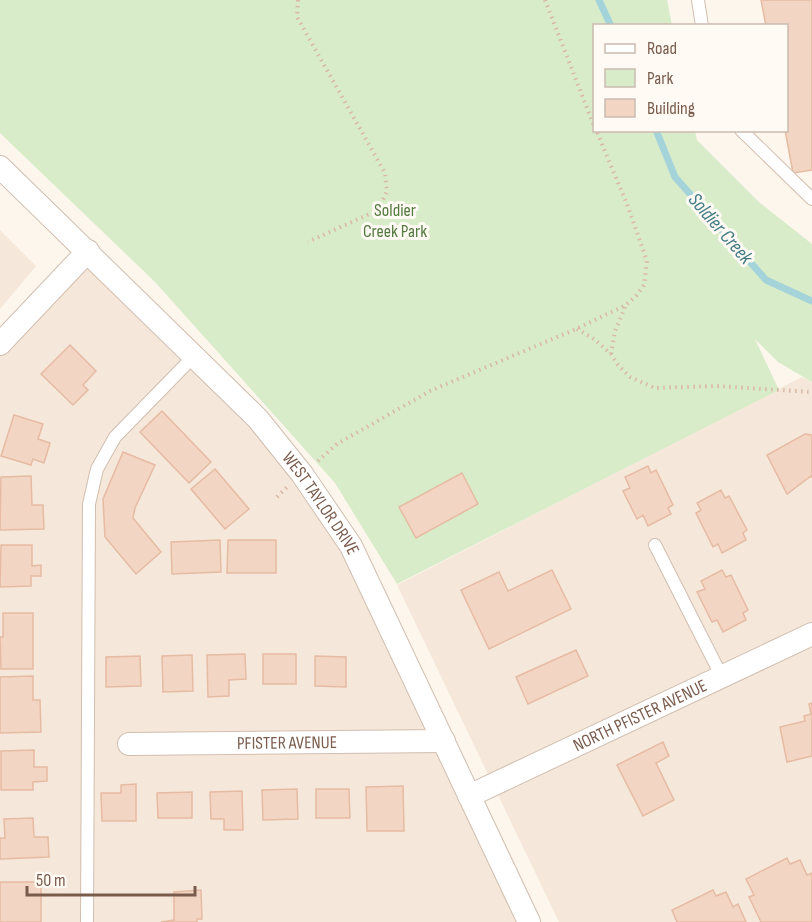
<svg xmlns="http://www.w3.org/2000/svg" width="812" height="922" font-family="'Sofia Sans Condensed',sans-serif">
<rect width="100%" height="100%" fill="#fdf6ec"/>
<!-- residential -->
<g fill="#f5e8da">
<path d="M0,230L36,266L0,309Z"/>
<path d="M88,251L302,474L529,922H0V344Z"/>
<path d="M802,377L812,382V922H559L397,585Z"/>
</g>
<!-- green -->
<path fill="#d8ecc9" d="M0,0H667L672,25L594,26V130L695,131L697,140L759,202L812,244V382L778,362L755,339L779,390L397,584L335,483L155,282L0,133Z"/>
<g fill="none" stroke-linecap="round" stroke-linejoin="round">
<!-- stream -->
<g stroke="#a5d3da" stroke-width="7">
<path d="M599,0L611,26"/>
<path d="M656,130L675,177L766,280L812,301"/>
</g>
</g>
<!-- building -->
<g fill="#f3d5c3" stroke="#e6bba3" stroke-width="1.5">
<path d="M761,0H812V170L793,173L785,130H786V26H766Z"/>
<path d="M70,345L96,371L83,385L88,390L73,405L41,374Z"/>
<path d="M162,411L211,462L189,483L140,432Z"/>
<path d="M14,415L43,424L38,439L50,443L44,463L33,459L31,465L1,456Z"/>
<path d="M805,434L812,435V478L811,476L787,494L767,455Z"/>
<path d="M123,452L155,465L135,508L133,518L161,552L136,574L105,537L103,499Z"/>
<path d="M648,466L651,473L656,470L673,505L668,508L671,514L648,526L643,515L637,519L623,491L630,488L625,477Z"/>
<path d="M215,469L249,509L225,529L191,489Z"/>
<path d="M462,473L478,504L416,538L399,507Z"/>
<path d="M31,476L32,505H43L44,529L0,530L1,477Z"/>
<path d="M721,490L725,498L729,496L747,530L743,533L746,540L722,553L718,544L713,547L696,513L701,510L697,503Z"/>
<path d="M220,540L221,572L172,574L171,542Z"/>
<path d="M228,540H276V573H227Z"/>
<path d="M1,545H32V566L41,565V576H31V586L0,587Z"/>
<path d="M552,570L571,609L489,649L461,590L499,572L508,591Z"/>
<path d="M722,570L726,577L731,575L748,610L743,613L746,620L723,632L717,620L712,622L697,592L705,589L701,581Z"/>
<path d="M3,613H33V669H1L0,637H3Z"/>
<path d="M576,650L588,676L528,704L516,677Z"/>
<path d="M245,654L246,679L229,680V696L208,697L207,655Z"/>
<rect x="263" y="654" width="33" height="30"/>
<path d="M192,655L193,691L163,692L162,656Z"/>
<path d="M140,656L141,686L106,687V657Z"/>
<path d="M315,656L346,657V687L315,686Z"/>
<path d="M33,676V700H40L41,732L0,733V677Z"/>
<path d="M812,703V756L787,762L780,727L805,721L804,716L811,714L809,704Z"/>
<path d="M663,742L669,756L656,763L674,800L643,816L617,765Z"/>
<path d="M34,750V767H47V781L33,782V790H1V751Z"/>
<path d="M136,784V821H102L101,793H121V785Z"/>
<path d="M403,786L404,831H367L366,787Z"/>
<path d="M297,789L298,819L263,820L262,790Z"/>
<path d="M316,789H349L350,818H316Z"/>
<path d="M242,791L243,830H224V819H211L210,792Z"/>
<path d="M192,792V818H158L157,793Z"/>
<path d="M33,818L34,837H48L49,857L0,859V838H5L4,819Z"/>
<path d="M787,858L790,864L800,860L807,875L812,873V922H761L749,897L754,895L746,879Z"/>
<rect x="0" y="882" width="41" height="40"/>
<path d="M201,890L202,919H197V922H161L174,920V892Z"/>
<path d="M713,890L716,896L726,892L733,907L738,904L746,922H677L672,910Z"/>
</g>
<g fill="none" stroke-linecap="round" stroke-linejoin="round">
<defs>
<g id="service">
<path d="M698,0L702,26"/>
<path d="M741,130L812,199"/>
<path d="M655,545L722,677"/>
<path d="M87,922L89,504L97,469L115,437L195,355"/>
</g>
<g id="minor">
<path id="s1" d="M0,167L258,419L302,474L351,546L529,922"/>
<path d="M0,344L88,251"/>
<path id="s2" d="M129,744L444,741"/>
<path id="s3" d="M469,796L812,634"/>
</g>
</defs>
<!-- service casing -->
<use href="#service" stroke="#d1beb0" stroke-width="14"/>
<!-- minor casing -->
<use href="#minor" stroke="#d1beb0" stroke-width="24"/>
<!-- path -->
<g stroke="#d9b8a5" stroke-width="4" stroke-dasharray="1.5 4.5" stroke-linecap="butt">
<path d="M298,0L297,17L385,173L387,191L378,210L308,242"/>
<path d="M545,0L594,126"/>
<path d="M577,329L594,339L611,354L618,365L630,377L655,388L716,386L812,392"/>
<path d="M611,354L615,331L626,305"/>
<path d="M318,461L337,444L430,391L576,329L626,305L636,296L644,285L647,261L627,204L596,130"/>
<path d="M277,497L287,487"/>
</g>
<!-- service -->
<use href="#service" stroke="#fff" stroke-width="12"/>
<!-- minor -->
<use href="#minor" stroke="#fff" stroke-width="22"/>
</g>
<g text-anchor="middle" stroke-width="6" stroke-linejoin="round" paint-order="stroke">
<!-- park labels -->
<g font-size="18" fill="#537a41" stroke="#fffaf3">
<text x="395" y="216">Soldier<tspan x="395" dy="21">Creek Park</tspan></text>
</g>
<!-- street labels -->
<g font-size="18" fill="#7a5c4d" stroke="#fffaf3">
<text dy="6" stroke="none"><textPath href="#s1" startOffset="466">WEST TAYLOR DRIVE</textPath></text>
<text dy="6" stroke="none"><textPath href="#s3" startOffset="189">NORTH PFISTER AVENUE</textPath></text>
<text dy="6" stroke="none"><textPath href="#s2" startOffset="158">PFISTER AVENUE</textPath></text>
</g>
<!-- water labels -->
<g font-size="20" font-style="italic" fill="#437c86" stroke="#fffaf3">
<text transform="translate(721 228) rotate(49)" y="7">Soldier Creek</text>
</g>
</g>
<!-- legend -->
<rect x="593" y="24" width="195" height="108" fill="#fffaf3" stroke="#cabbb1" stroke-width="1.5"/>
<rect x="605" y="44" width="30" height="9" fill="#ffffff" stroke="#cabbb1" stroke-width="1.5"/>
<text x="647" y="54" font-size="18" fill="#7a5c4d">Road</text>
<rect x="605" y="69" width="30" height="18" fill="#d8ecc9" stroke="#cabbb1" stroke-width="1.5"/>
<text x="647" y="84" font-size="18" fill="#7a5c4d">Park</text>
<rect x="605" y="99" width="30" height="18" fill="#f3d5c3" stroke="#cabbb1" stroke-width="1.5"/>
<text x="647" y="114" font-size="18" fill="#7a5c4d">Building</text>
<!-- scale -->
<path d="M27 886v9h168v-9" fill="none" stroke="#7a5c4d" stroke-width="3"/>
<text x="36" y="886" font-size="18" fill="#7a5c4d" stroke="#fffaf3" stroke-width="4.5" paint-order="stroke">50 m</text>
</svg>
